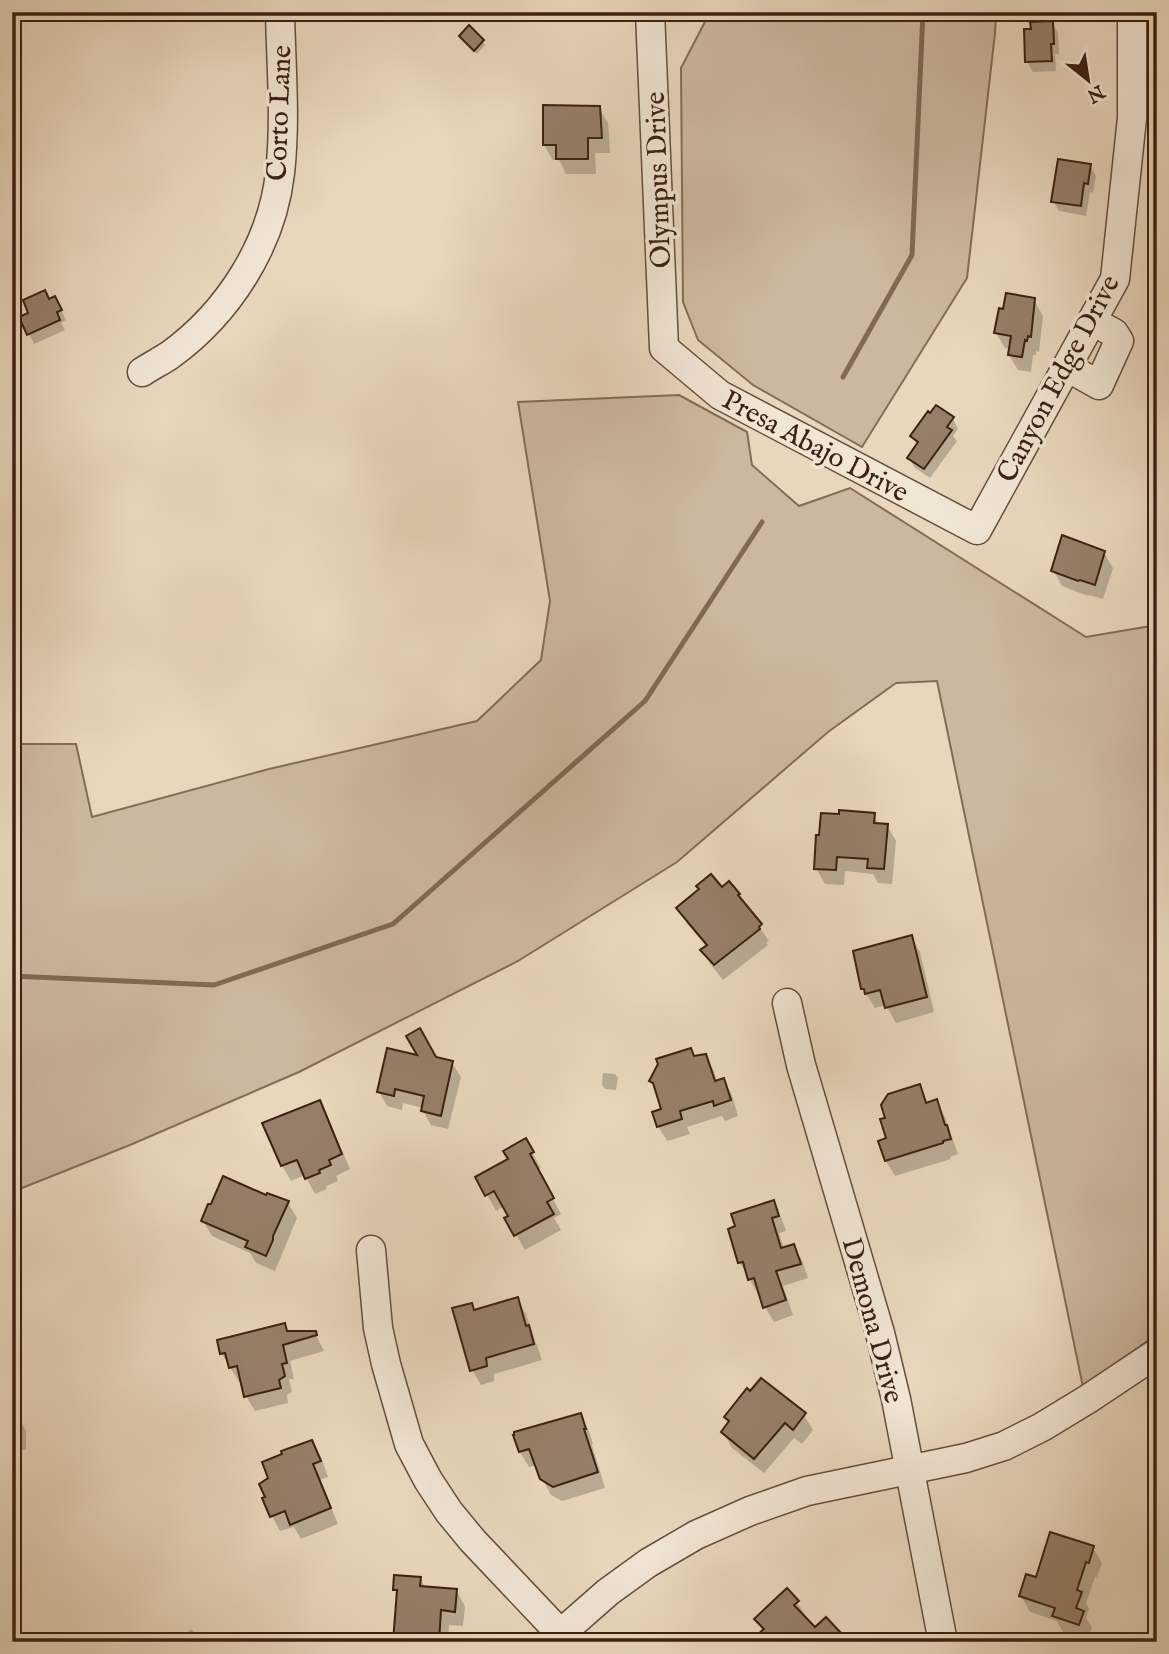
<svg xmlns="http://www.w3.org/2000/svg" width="1169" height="1654" font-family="'IM FELL English',serif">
<rect width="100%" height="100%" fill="#e9d7bd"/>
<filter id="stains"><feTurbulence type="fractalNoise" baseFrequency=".00286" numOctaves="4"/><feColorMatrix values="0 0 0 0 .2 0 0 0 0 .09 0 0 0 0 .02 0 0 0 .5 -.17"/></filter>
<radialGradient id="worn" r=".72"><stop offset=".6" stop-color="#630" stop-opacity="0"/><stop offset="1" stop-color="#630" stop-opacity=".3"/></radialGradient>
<!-- green -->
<g fill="#ccb8a0" stroke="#846c58" stroke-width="2">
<path d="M710,12H996L995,33L967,278L862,447L753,385L698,340L683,302L681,68Z"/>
<path d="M679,395L747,432L752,465L799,506L850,488L1086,637L1157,625V1334L1083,1387L937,681L896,683L828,732L677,862L518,961L299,1072L130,1145L12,1192V744H76L92,817L269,769L477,721L541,660L550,601L518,402Z"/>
</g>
<!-- shadow -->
<g fill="#0003">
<path d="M1052,23L1058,33L1059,54H1055L1056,71L1033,72L1027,62Z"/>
<path d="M469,28L485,45L477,54L464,41Z"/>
<path d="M599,108L608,123L610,153H595L596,174H566L559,160H553L544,145Z"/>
<path d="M1090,166L1096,176L1093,193L1090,192L1086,216L1059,211L1053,201Z"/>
<path d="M12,233L15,237L16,253H12Z"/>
<path d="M1034,300L1043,316L1039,352L1036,351V355H1033L1031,372L1018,370L1009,355L1010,349L1005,348L996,333Z"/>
<path d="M49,301L60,308L66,320L61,323L65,330L34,344L21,318Z"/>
<path d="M1157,399V423L1151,413Z"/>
<path d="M953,419L958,429L953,436L957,441L930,478L915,468L909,458L918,446L912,436Z"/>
<path d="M12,517L17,526L15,549H12Z"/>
<path d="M1104,553L1113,568L1103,599L1089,595L1088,596L1062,586L1053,570Z"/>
<path d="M874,815L879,825H887L896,841L892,884L878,883L873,874L845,871L844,885L825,884L816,868Z"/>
<path d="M721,889L738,895L769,941L766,943L768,945L723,980L711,965L703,950L707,947L687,924L678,909Z"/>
<path d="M911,937L920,952L934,1012L896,1023L886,1005L875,1008L863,989Z"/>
<path d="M705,1056L714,1071L717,1082L723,1080L732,1095L738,1116L725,1121L722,1116L687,1127L690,1134L667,1141L658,1126L663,1110L657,1090L651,1081L695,1058Z"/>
<path d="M435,1059L452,1063L461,1077L448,1129L431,1125L423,1111V1108L403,1103L402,1110L387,1106L379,1092Z"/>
<path d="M603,1073L615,1074L618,1078L616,1090L605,1089L602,1085Z"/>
<path d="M919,1086L929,1104L936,1102L945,1117L958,1154L950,1157L951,1159L895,1176L886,1161L888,1139L887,1119Z"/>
<path d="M319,1102L328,1117L350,1169L336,1176L338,1181L326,1186L327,1189L315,1194L305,1175L291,1181L282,1166L265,1123Z"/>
<path d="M525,1140L541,1168L537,1170L561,1214L554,1218L561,1230L525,1250L507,1219L510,1217L504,1206L496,1211L478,1178L510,1160Z"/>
<path d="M267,1197L288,1203L297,1218L275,1271L256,1263L250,1253L212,1236L203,1221Z"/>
<path d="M773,1203L781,1217L786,1231L779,1233L784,1249L794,1246L802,1260L808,1278L783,1286L793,1315L774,1322L765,1307L761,1293L758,1294L740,1263L730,1230Z"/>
<path d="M517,1299L526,1314L542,1360L494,1374V1381L481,1385L472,1370L471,1305L475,1311Z"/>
<path d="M284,1325L289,1333H315L324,1351L290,1361L294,1379H289L292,1392L287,1395L288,1403L255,1411L246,1396L242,1382H239L222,1354L219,1341Z"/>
<path d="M580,1415L589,1431L593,1444L592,1445L605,1488L562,1501L551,1495L542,1478L537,1465L529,1467L520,1452L515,1436Z"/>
<path d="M804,1415L813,1430L802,1444L794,1438L764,1473L732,1448L723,1432L730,1423L726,1417Z"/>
<path d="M12,1421H21L26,1431V1450H12Z"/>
<path d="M312,1442L321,1457L328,1477L320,1480L338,1524L301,1539L294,1527L280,1531L272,1516Z"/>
<path d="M1093,1548L1102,1563L1097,1577H1095L1086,1603L1089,1609L1086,1618L1092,1627L1088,1640L1063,1632L1057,1621L1030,1612L1021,1596L1037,1579Z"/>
<path d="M420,1579L426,1588L456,1590L465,1606L463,1626L449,1625L448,1642H395L398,1595L395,1589Z"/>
<path d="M797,1602L806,1617L804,1619L815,1630L841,1635L845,1642H765L761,1634L763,1632L756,1620Z"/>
<path d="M191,1629L203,1642H177Z"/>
</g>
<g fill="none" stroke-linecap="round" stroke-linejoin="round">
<!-- stream -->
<g stroke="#806955" stroke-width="5">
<path d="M843,377L912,255L923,12"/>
<path d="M12,976L214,985L393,924L645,701L762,522"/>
</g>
</g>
<!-- building -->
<g fill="#967f6a" stroke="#3c2011" stroke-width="2">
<path d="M1053,21L1054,44H1051L1052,61L1025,62L1024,29H1031L1030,22Z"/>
<path d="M469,25L484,40L474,51L459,36Z"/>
<path d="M543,105L600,106L602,138H588V159H556V145H543Z"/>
<path d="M1058,159L1091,164L1088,184L1084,183L1081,206L1051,202Z"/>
<path d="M45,290L49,299L55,296L62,310L57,312L60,320L27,335L19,317L28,313L23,300Z"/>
<path d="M1006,293L1035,298L1031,337L1028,336L1027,341L1025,340L1022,357L1008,355L1011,336L994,333L999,308L1003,309Z"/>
<path d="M936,405L954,417L947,427L952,430L924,469L907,458L918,442L910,436L928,411L930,413Z"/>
<path d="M1062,535L1105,551L1095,585L1080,580L1078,581L1051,571Z"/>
<path d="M839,810L875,813L874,823L888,824L884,869L867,868L868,859L837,857L836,870L814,869L816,835H819L821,813L839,814Z"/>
<path d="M711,874L722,887L729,881L740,894L738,895L762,924L759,927L760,929L714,965L700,950L707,945L676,908L699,889L696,886Z"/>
<path d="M912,935L927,997L885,1008L880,990L865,994L864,989H861L853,951Z"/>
<path d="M420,1028L436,1057L453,1061L441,1116L421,1111L424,1096L395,1089L394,1096L377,1092L387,1048L417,1055L406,1036Z"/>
<path d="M691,1048L694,1056L706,1054L715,1081L724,1078L731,1100L714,1106L713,1101L680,1111L682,1119L657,1127L652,1112L661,1109L653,1083L649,1081L658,1064L656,1059Z"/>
<path d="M920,1084L926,1103L937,1099L945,1125H947L951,1139L943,1141V1143L885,1161L878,1141L886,1138L880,1119L885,1118L881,1105L888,1094Z"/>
<path d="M320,1100L342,1154L329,1160L331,1165L319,1170L320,1173L305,1179L297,1160L281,1166L262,1123Z"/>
<path d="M526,1138L534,1152L530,1154L554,1198L547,1202L554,1214L514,1236L504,1218L508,1216L494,1191L485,1196L475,1177L508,1159L503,1151Z"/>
<path d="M223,1176L266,1195L267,1193L289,1201L273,1236V1240L266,1256L245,1247L248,1241L201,1221L208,1204H211Z"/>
<path d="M774,1200L779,1216L772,1218L781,1248L794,1244L801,1264L776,1271L786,1300L763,1308L754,1278L748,1280L743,1262L738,1263L728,1229L735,1226L731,1214Z"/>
<path d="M518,1297L526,1326L529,1325L534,1344L486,1358L487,1366L470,1371L452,1308L472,1303L474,1310Z"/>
<path d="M285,1323L287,1331H316L317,1335L283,1345L287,1363L282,1364L285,1376L279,1380L281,1388L244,1397L237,1366L229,1368L225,1353L220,1354L217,1340Z"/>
<path d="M761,1378L806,1413L793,1430L785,1423L754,1459L721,1432L729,1421L724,1417L747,1388L750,1391Z"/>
<path d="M581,1413L586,1429H584L598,1472L553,1487L540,1479L529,1449L519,1452L513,1435H514V1432Z"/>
<path d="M312,1440L321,1461L313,1464L331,1508L290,1525L285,1511L270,1517L262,1498L265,1497L259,1484L268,1478L262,1462L282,1454L281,1451Z"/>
<path d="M1050,1532L1094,1546L1089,1563L1086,1562L1077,1590L1082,1592L1076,1608L1084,1611L1079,1625L1052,1616L1055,1608L1019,1596L1026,1574L1036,1577Z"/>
<path d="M394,1575L421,1577L420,1586L457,1589L455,1612L441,1610L439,1642H393L397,1590H393Z"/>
<path d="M787,1588L799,1601L794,1605L815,1627L826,1617L842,1634L834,1642H765L758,1634L764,1629L754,1619Z"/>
</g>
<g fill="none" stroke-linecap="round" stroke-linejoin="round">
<defs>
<g id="minor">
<path d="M650,12L664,348L720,395L977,530L1115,279L1132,118V12"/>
<path d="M1067,367L1099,385L1119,341L1114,333L1092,321"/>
<path d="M142,372C151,366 161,361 170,355C228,313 272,245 280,173C286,120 281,65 280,12"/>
<path d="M787,1003L801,1065L880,1333L896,1399L943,1642"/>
<path d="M371,1250L378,1328L386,1364L409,1444L428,1480L449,1512L473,1541L560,1633"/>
<path d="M551,1642L608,1592L648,1563L696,1535L750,1511L807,1491L966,1458L1004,1446L1042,1427L1088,1399L1157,1353"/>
</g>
</defs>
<!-- minor casing -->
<use href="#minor" stroke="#674e3c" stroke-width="31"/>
<!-- minor -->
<use href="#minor" stroke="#f1e5d4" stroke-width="28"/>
</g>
<g text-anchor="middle" stroke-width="7" stroke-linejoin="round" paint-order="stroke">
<!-- street labels -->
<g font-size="28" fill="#3c2011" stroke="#f1e5d4">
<text transform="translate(278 113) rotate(-88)" y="10">Corto Lane</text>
<text transform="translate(657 180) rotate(-92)" y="10">Olympus Drive</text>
<text transform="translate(1057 378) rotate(-62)" y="10">Canyon Edge Drive</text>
<text transform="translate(816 445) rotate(28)" y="10">Presa Abajo Drive</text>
<text transform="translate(874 1320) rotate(75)" y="10">Demona Drive</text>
</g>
</g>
<!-- margin -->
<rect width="1169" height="1654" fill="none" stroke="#e9d7bd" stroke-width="42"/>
<rect x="14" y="14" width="1141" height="1626" fill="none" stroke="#3c2011" stroke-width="3.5"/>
<rect x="21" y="21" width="1127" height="1612" fill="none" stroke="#3c2011" stroke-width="2"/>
<!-- north arrow -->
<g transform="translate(1088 80) rotate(150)" stroke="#f1e5d4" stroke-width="5" paint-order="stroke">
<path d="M0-5L12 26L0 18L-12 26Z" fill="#3c2011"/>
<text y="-10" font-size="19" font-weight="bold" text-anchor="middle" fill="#3c2011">N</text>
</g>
<rect width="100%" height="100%" filter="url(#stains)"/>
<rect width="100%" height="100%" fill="url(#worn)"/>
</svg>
